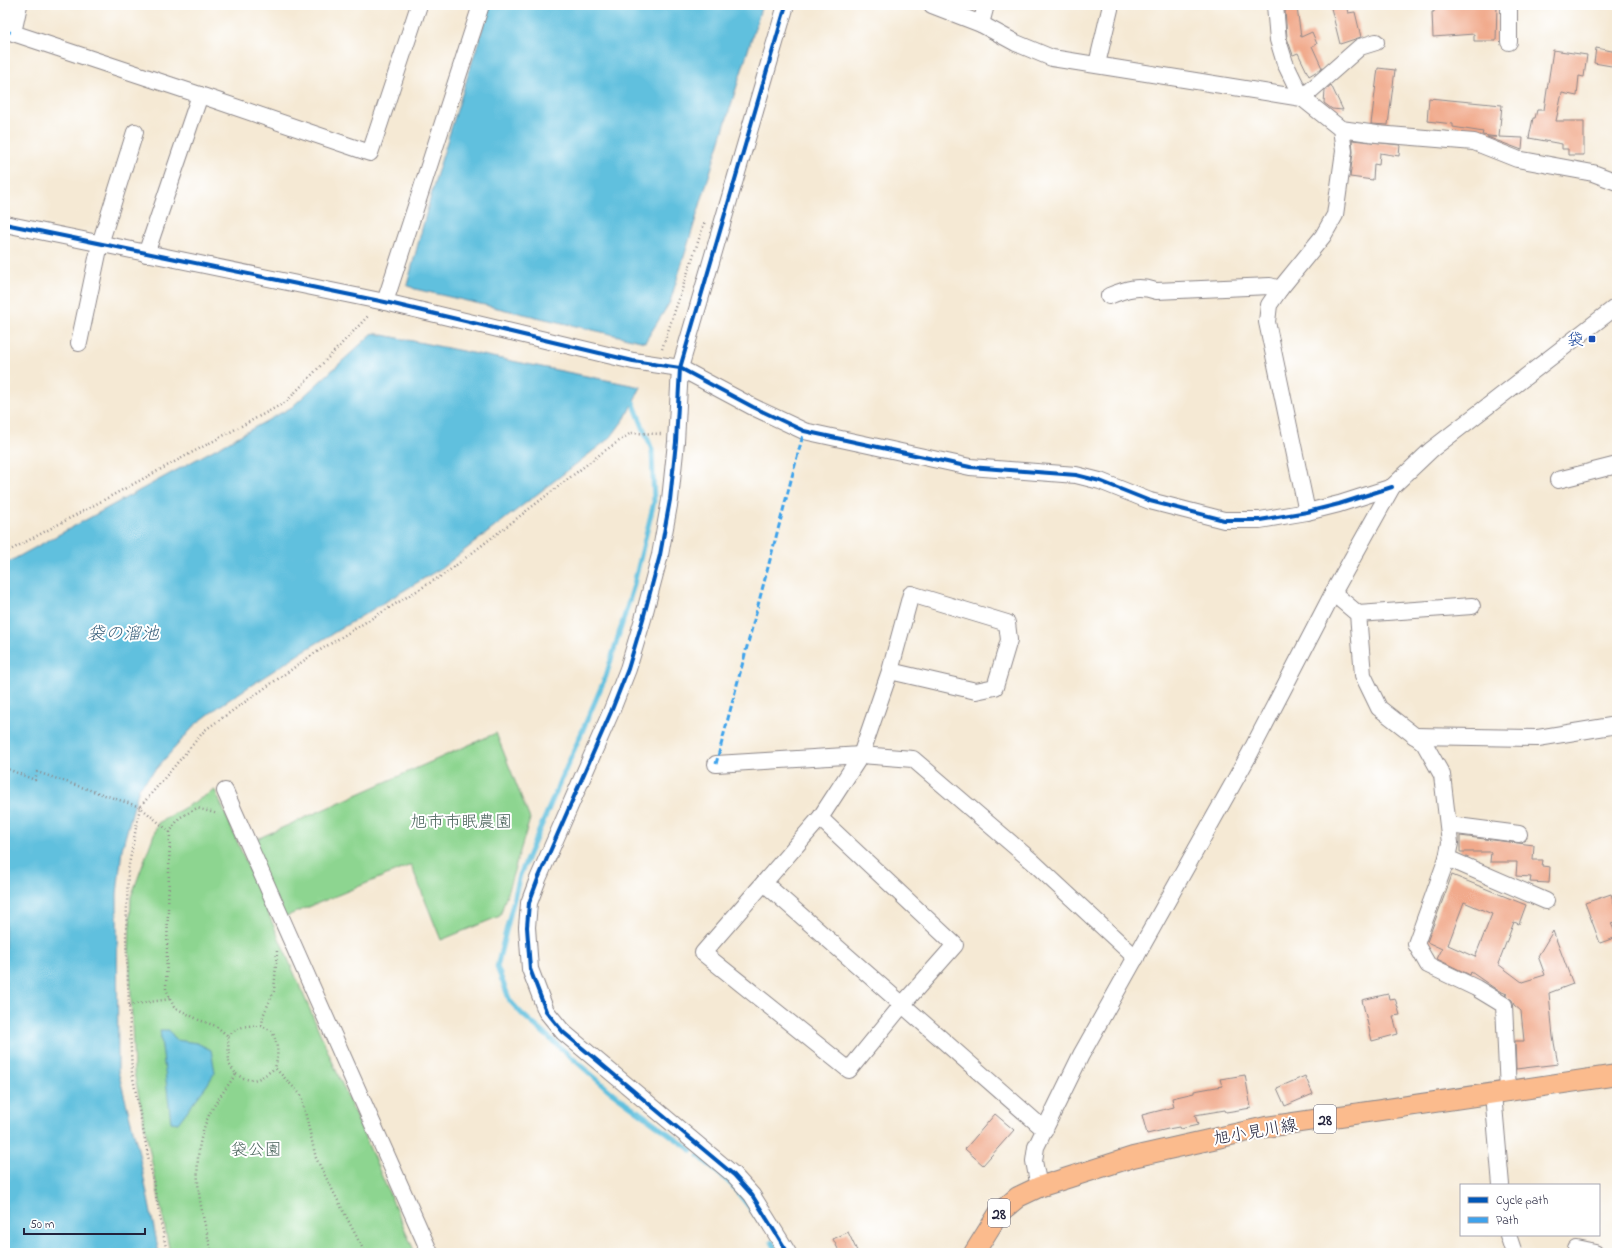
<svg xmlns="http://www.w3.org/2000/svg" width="1622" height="1258" font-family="'Indie Flower','Klee One',sans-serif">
<rect width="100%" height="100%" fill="#fff"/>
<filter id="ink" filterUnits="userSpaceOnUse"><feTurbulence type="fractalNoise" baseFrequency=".025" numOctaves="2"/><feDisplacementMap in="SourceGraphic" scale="8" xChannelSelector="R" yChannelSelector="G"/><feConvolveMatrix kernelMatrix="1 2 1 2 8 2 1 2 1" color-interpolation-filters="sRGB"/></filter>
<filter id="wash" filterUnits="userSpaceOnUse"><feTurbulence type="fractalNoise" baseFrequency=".012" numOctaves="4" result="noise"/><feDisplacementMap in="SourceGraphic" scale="16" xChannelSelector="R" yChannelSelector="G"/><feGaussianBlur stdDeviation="0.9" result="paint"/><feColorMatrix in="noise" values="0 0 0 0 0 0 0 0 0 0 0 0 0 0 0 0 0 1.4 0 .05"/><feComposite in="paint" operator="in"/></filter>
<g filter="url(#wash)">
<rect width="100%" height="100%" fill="#f5e9d4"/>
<!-- green -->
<g fill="#8dd590" stroke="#587c66">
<path d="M496,733L530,819L500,916L441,940L411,865L282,918L250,842Z"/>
<path d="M215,790L415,1253H170L134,1072L129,948L131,897L158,823Z"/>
</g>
<!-- water -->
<g fill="#60c0de" stroke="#41718c">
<path d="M490,5H762L670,302L645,342L415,289L407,285L436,177Z"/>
<path d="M373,333L641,387L625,418L611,437L443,567L302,652L221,705L196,724L139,788L122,849L117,894L118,1071L138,1149L159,1253H5V564L292,407Z"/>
<path d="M160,1030H169L176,1040L197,1043L211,1050L215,1072L207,1085L178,1123L171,1122Z"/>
</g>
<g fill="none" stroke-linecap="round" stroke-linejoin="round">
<!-- stream -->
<g stroke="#60c0de" stroke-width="5">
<path d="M633,402L652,450L654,502L633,588L606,676L520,875L497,967L510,1001L522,1014L610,1091L691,1150"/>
<path d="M699,1156L731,1184L758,1218"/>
<path d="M772,1242L778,1253"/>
</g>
</g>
<g id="blocks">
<!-- building -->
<g fill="#f1aa8c" fill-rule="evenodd">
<path d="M1346,5L1348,13L1355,12L1361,37L1340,44L1331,8Z"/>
<path d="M1434,5H1497L1496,41H1474V34L1433,37L1432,12H1434Z"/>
<path d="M1297,8L1301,37L1312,32L1317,44L1312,46L1322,68L1309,76L1298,53L1293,55L1287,38L1285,10Z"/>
<path d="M1596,48L1617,52V67L1594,63Z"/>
<path d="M1553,50L1587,55L1584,77L1579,76L1577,96L1562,93L1556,121H1584V155H1568V149H1562V144L1529,138L1533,118H1535L1537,110H1544Z"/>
<path d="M1378,68L1395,70L1388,125L1371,124Z"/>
<path d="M1331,85L1343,110L1332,109L1324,103L1325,90Z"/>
<path d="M1429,98L1502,105L1499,137L1523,138L1522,150L1487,137H1497L1482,135L1483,132L1453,127V124L1427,121Z"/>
<path d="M1352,140L1400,145L1399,156L1380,153L1379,165L1374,164L1373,180L1350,177L1353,152Z"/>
<path d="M1460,836L1534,845L1533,860H1543L1542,866L1550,867L1549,883L1530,882L1531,877L1516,876L1517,862H1490L1491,852H1460Z"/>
<path d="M1452,875L1526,905L1519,924L1514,922L1498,964L1522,982L1545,975L1538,956L1553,931L1573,984L1549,993L1553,1037L1558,1064L1516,1069L1515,1041H1524L1521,1011L1514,1005L1512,1000L1505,995L1507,994L1497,990L1471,972L1470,975L1437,959L1442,949L1427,942ZM1464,902L1492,914L1475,957L1448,945Z"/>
<path d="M1611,894L1617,912V921L1611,923L1617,937L1600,943L1585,903Z"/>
<path d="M1388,994L1389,999L1395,998L1400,1015L1393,1016L1398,1034L1372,1041L1362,1000Z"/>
<path d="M1245,1075L1251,1108L1226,1112L1225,1110L1195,1115L1198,1125L1180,1129L1179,1127L1168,1129L1147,1134L1142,1115L1174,1107L1172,1098L1194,1093V1091L1222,1086L1220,1079Z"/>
<path d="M1305,1076L1313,1094L1285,1106L1277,1088Z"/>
<path d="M995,1114L1014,1130L983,1165L965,1149Z"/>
<path d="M848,1232L858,1253H840L833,1239Z"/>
</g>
</g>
</g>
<g filter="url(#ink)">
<use href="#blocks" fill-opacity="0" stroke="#8c8688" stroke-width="1"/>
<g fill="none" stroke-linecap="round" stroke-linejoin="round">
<defs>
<g id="minor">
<path d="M19,5L13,33L200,95L370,153L419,5"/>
<path d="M786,5L680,368L676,442L670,500L660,555L643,619L628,669L611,712L538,879L529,903L527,927L530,969L546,1011L563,1032L734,1175L752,1195L788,1253"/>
<path d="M932,5L981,24L986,5"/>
<path d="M1275,5L1278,40L1285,63L1302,98"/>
<path d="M1509,5V42"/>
<path d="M981,24L1016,43L1052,58L1302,98L1341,129L1344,151L1335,215L1323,236L1280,289L1269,305L1267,322L1307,512"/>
<path d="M1097,64L1111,5"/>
<path d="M1302,98L1360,47L1376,42"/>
<path d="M1341,129L1377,134L1474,142L1517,159L1593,173L1617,182"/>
<path d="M5,224L385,302L633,361L680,368L753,407L804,431L970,467L1076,475L1100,481L1150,501L1224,520H1260L1307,512L1339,504L1392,487"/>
<path d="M146,254L200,95"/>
<path d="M1109,296C1126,289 1138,285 1156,291L1270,286L1280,289"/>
<path d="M385,302L481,5"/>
<path d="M79,343L100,244L135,132"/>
<path d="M1558,480L1617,465"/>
<path d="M1333,593L1358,614L1363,675L1379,708L1424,743L1442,775L1450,843L1447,858L1416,944L1428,965L1476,988L1504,1005L1508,1091"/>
<path d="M1358,614L1472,606"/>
<path d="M1414,736L1538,738L1617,725"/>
<path d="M716,764L861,755L913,759L1033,862L1136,958"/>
<path d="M225,791L430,1253"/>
<path d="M820,818L955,945L902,1005L849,1070L703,953L820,818L861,755L890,671L911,594L1007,623L1009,640L995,687L976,691L890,671"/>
<path d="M1449,825L1519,834"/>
<path d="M1447,858L1546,901"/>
<path d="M764,883L1045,1130"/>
<path d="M1493,1094L1501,1185"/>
<path d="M1039,1187L1034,1161L1036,1147L1081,1055L1249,755L1333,593L1392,487L1431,450L1617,306"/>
<path d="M1508,1235L1514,1253"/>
<path d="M1576,1249L1595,1253"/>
</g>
<path id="major" d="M974,1253L999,1213L1018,1197L1039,1187L1133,1157L1266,1127L1617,1075"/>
</defs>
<!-- minor casing -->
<use href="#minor" stroke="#8c8688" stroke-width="18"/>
<!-- major casing -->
<use href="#major" stroke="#8c8688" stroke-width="22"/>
<!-- path -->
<g stroke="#8c8688" stroke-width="2.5" stroke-dasharray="1 3" stroke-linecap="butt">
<path d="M662,349L705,221"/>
<path d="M5,553L286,402L369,315"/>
<path d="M5,768L35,780L37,772L140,807L170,832"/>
<path d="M277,951L274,991L263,1016L262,1026L272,1031C278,1045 279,1054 275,1068L301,1095L316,1158L365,1253"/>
<path d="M129,1005L170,999"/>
<path d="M228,1036C238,1026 247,1025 262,1026"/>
<path d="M236,1074C253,1085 260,1079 275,1068"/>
<path d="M167,1253L132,1073L126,937L128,870L140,807L205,730L312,655L446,573L603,452L631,433L661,434"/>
<path d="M212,1253C200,1207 188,1161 209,1115C216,1101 227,1087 236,1074L229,1064L228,1036L216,1026L199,1020L174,1007L166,989L170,832L179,818L197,808L218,814"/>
</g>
<!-- minor -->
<use href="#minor" stroke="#fff" stroke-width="16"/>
<!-- major -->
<use href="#major" stroke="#fbbb8d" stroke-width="20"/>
<!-- quiet -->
<g stroke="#3ea2ec" stroke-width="3" stroke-dasharray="6 3" stroke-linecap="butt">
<path d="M5,31L13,33"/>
<path d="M716,764L804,431"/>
</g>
<defs>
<g id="cycleway">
<path d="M786,5L680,368L676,442L670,500L660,555L643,619L628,669L611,712L538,879L529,903L527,927L530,969L546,1011L563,1032L734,1175L752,1195L788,1253"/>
<path d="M5,224L385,302L633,361L680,368L753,407L804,431L970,467L1076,475L1100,481L1150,501L1224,520H1260L1307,512L1339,504L1392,487"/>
</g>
</defs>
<!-- cycleway casing -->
<use href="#cycleway" stroke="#fff" stroke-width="6"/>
<!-- cycleway -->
<use href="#cycleway" stroke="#0057b8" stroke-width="4"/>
</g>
</g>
<!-- markers -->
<rect fill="#1a4fb4" stroke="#fff" stroke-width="1.5" x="1588" y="335" width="8" height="8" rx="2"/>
<g text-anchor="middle" stroke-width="4" stroke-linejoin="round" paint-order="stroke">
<!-- shield labels -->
<g fill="#fff" stroke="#646476" stroke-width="1">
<rect x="1314" y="1105" width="22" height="28" rx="3"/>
<rect x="988" y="1199" width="22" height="28" rx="3"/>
</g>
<g font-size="16" font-weight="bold" fill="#22223b">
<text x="1325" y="1125">28</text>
<text x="999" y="1219">28</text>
</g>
<!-- transit labels -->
<g font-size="17" fill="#164399" stroke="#fff" text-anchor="end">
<text x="1584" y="345">袋</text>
</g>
<!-- park labels -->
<g font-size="17" fill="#476159" stroke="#fff">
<text x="461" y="827">旭市市眠農園</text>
<text x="256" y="1155">袋公園</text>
</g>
<!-- street labels -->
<g font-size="17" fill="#22223b" stroke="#fff">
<text transform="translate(1255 1131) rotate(-10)" y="6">旭小見川線</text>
</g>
<!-- water labels -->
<g font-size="18" font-style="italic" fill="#3b617c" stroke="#fff">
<text x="123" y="639">袋の溜池</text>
</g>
</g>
<!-- margin -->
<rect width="1622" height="1258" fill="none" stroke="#fff" stroke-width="20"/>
<!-- legend -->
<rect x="1460" y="1184" width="140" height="52" fill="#ffffff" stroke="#a7a7b1"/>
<rect x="1468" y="1197" width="20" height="6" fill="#0057b8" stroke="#a7a7b1"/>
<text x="1496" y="1204" font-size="12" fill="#22223b">Cycle path</text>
<rect x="1468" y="1217" width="20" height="6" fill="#3ea2ec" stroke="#a7a7b1"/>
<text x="1496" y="1224" font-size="12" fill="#22223b">Path</text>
<!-- scale -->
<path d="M24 1228v6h121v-6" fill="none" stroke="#22223b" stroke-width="2"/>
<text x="30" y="1228" font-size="12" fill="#22223b" stroke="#ffffff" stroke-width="3" paint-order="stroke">50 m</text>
</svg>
